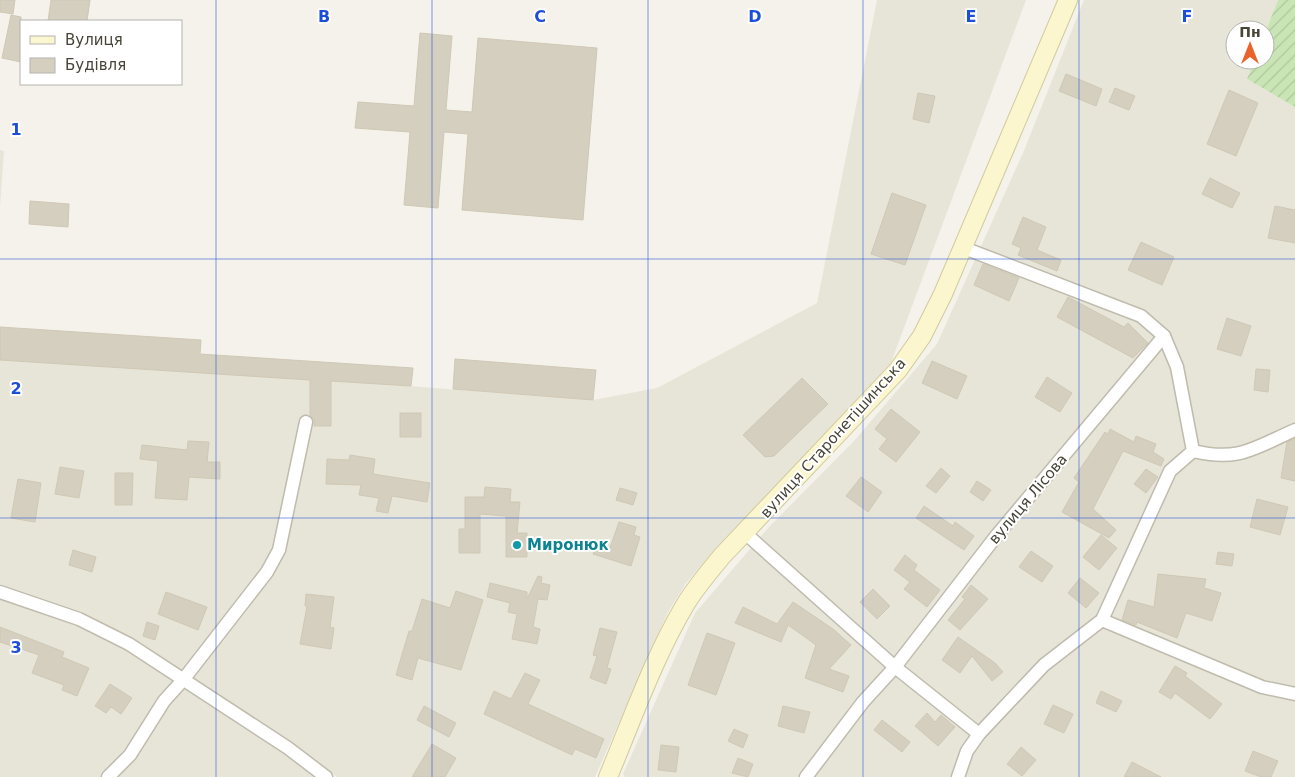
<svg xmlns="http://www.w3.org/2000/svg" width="1295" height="777" font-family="'DejaVu Sans',sans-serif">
<defs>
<pattern id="garden-furrows" width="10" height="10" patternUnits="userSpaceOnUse" patternTransform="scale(1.25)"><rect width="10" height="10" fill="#c9e5b6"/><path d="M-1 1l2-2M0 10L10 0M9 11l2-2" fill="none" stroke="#aec69d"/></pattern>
</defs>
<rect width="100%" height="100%" fill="#f4f2ea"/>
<!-- residential -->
<g fill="#e7e5d8">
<path d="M877,0H1026L889,368L718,546L686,583L668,612L595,777H337L292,742L133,638L82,612L0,584V360L355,382L593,400L657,388L817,303Z"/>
<path d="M1084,0H1278L1265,33V30H1235V60H1255L1247,79L1295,107V777H625L623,774L695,613L769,527L854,441L937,344L1023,153Z"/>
<path d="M0,150L4,151L0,206Z"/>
<path d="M0,599L76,625L126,650L284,754L314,777H0Z"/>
</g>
<!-- garden -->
<path fill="url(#garden-furrows)" d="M1278,0H1295V107L1247,79L1255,60H1265V33Z"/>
<!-- building -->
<g fill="#d5cfc0" stroke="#cfc8b4">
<path d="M0,0H15L13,14L0,12Z"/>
<path d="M51,0H90L87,21H48Z"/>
<path d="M11,15L21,17V62L2,58Z"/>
<path d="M420,33L452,36L446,110L472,112L478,38L597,48L583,220L462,210L468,134L444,132L438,208L404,205L410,132L355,128L358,102L414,106Z"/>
<path d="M1066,74L1102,89L1096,106L1059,91Z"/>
<path d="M1115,88L1135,96L1129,110L1109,102Z"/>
<path d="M1229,90L1258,103L1236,156L1207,144Z"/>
<path d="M918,93L935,96L929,123L913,119Z"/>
<path d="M1210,178L1240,193L1232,208L1202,194Z"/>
<path d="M892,193L926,205L905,265L871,254Z"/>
<path d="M30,201L69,204L68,227L29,224Z"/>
<path d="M1275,206L1295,210V243L1268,238Z"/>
<path d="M1023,217L1046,227L1037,250L1061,260L1057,271L1018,255L1021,248L1012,244Z"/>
<path d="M1141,242L1174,257L1162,285L1128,270Z"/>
<path d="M983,264L1019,278L1009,301L974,285Z"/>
<path d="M1068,297L1124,327L1128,323L1148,343L1133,358L1057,317Z"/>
<path d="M1227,318L1251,326L1241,356L1217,349Z"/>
<path d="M0,327L201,340L200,354L413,368L411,386L331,381V426H314V419L310,415V380L0,360Z"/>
<path d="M455,359L596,370L593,400L453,389Z"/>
<path d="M932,361L967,376L957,399L922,383Z"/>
<path d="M1256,369L1270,370L1268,392L1254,390Z"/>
<path d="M1047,377L1072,393L1060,412L1035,397Z"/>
<path d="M802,378L828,404L774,456L765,457L743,435Z"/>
<path d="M891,409L920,432L896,462L879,449L887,439L875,429Z"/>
<rect x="400" y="413" width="21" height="24"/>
<path d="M1110,429L1134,442L1136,436L1156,444L1153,452L1164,459L1161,466L1123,451L1093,509L1116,530L1109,538L1062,512L1079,482L1074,478L1105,432L1108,434Z"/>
<path d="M1295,439V481L1281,478L1287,442Z"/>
<path d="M188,441L209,442L207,462H220V479L189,477L187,500L155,498L158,461L140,459L142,445L187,450Z"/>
<path d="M350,455L375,459L373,474L430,483L427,502L392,496L388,513L376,511L379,498L359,495L361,485L326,484L327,459L349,460Z"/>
<path d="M60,467L84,471L79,498L55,494Z"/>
<path d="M941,468L950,476L936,493L926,486Z"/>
<path d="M1146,469L1158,477L1146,493L1134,484Z"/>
<path d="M115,473H133L132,505H115Z"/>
<path d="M861,477L882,492L868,512L846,496Z"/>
<path d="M18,479L41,483L35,522L11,518Z"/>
<path d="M977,481L991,490L983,501L970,492Z"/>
<path d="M485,487L511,489L510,502H520L517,533H527V557H506V516L480,514V553H459V529H465V497H484Z"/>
<path d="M620,488L637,493L633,505L616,500Z"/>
<path d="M1257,499L1288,507L1280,535L1250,527Z"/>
<path d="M924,506L953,526L955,522L974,536L964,550L916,518Z"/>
<path d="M619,522L636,527L634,535L640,537L631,566L593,554L598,542L610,548Z"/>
<path d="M1101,535L1117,548L1099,570L1083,557Z"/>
<path d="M73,550L96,557L92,572L69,565Z"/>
<path d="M1031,551L1053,566L1042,582L1019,567Z"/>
<path d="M1218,552L1234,554L1232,566L1216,564Z"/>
<path d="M905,555L917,565L914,570L940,590L927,607L904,589L910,582L894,570Z"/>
<path d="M1158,574L1206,579L1204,588L1221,593L1212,621L1186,613L1177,638L1137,622L1136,625L1122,620L1128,600L1154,607Z"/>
<path d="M538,576L542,577L541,583L550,585L547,600L538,599L533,627L540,629L537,644L512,639L517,614L508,612L510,603L487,597L490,583L527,592V599Z"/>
<path d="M1080,578L1099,593L1086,608L1068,593Z"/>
<path d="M971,585L988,599L960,630L948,620L965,599L962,597Z"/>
<path d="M873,589L890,606L877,619L860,602Z"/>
<path d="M456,591L483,600L461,670L418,658L412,680L396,675L409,631H412L422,599L450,608Z"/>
<path d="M166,592L207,607L198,630L158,614Z"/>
<path d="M306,594L334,597L330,627L334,628L331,649L300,644L307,606H305Z"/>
<path d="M793,602L833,629L851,645L829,669L849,676L843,692L805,678L816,645L788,625L781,642L735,623L743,607L777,624Z"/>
<path d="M147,622L159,626L155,640L143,636Z"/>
<path d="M0,627L64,652L62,657L89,668L77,696L62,690L64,685L32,673L39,655L0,642Z"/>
<path d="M600,628L617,632L607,668L611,669L606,684L590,678L597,656L593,655Z"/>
<path d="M707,633L735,643L716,695L688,685Z"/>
<path d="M958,637L995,663L1003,672L992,681L972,656L960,673L942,660Z"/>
<path d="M1175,666L1187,673L1185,676L1222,704L1210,719L1175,693L1171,699L1159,692Z"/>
<path d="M525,673L540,680L528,704L604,739L596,758L575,749L572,755L484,714L494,691L511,699Z"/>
<path d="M110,684L132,698L121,714L111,707L106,713L95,706Z"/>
<path d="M1101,691L1122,701L1116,712L1096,703Z"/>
<path d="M1053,705L1073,714L1064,733L1044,724Z"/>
<path d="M424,706L456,723L449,737L417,720Z"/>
<path d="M783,706L810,712L804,733L778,726Z"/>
<path d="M927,713L935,722L941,715L955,727L938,746L915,726Z"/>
<path d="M882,720L910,742L902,752L874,730Z"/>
<path d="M734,729L748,735L743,748L728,741Z"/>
<path d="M432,744L456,758L445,777H412Z"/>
<path d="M661,745L679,747L676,772L658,770Z"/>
<path d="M1021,747L1036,760L1022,776L1007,764Z"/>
<path d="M1253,751L1278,761L1271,777H1261L1245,771Z"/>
<path d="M738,758L753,764L748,777L732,773Z"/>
<path d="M1132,762L1161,777H1124Z"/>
</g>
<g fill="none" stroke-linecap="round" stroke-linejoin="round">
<defs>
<g id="minor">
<path d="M1193,451C1239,462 1254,448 1295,430"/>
<path d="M745,533L895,667L979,734"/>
<path d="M0,592L79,619L129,644L288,748L326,777"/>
<path d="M1102,620L1262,687L1295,694"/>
<path d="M108,777L130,755L164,701L183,680L267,572L279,550L306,422"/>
<path d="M806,777L863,702L895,667L997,535L1164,336"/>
<path d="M958,777L967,751L979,734L1044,665L1102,620L1170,471L1193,451L1177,367L1164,336L1141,316L964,248"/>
</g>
<path id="secondary" d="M608,777C632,720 653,659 685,605C695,588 709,572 722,556L898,370L922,336L943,294L1068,0"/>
</defs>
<!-- minor casing -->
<use href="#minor" stroke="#bfbbad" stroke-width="15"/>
<!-- secondary casing -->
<use href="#secondary" stroke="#d0ca9d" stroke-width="20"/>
<!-- minor -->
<use href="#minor" stroke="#fff" stroke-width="12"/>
<!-- secondary -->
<use href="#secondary" stroke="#fbf6cd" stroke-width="18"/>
</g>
<!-- grid -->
<path fill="none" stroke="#1d4ed8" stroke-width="1" stroke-opacity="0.55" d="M216,0V777M432,0V777M648,0V777M863,0V777M1079,0V777M0,259H1295M0,518H1295"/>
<!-- markers -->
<circle fill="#0f9aa8" stroke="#fff" stroke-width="2" cx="517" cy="545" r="5"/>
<g text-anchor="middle" stroke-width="4" stroke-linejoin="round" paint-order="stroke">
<!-- street labels -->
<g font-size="15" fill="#474438" stroke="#fff">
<text transform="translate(833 438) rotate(-48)" y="5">вулиця Старонетішинська</text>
<text transform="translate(1028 499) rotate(-50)" y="5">вулиця Лісова</text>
</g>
<!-- culture labels -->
<g font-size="15" font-weight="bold" fill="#0d838f" stroke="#fff" text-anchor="start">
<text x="527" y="550">Миронюк</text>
</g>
</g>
<g font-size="16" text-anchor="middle" font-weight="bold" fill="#1d4ed8" stroke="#fff" stroke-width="4" stroke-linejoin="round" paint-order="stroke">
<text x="324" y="22">B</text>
<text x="540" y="22">C</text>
<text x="755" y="22">D</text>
<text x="971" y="22">E</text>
<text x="1187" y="22">F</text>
<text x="16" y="135">1</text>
<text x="16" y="394">2</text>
<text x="16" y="653">3</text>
</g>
<!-- legend -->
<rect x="20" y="20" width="162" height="65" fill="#ffffff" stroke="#b5b4af"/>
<rect x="30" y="36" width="25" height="8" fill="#fbf6cd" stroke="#b5b4af"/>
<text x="65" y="45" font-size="15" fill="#474438">Вулиця</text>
<rect x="30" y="58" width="25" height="15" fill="#d5cfc0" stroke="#b5b4af"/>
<text x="65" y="70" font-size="15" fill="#474438">Будівля</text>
<!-- north arrow -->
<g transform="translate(1250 45)"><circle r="24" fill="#ffffff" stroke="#b5b4af"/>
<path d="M0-4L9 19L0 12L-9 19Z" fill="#ea632a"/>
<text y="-8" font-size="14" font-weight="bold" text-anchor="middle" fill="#474438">Пн</text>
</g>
</svg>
